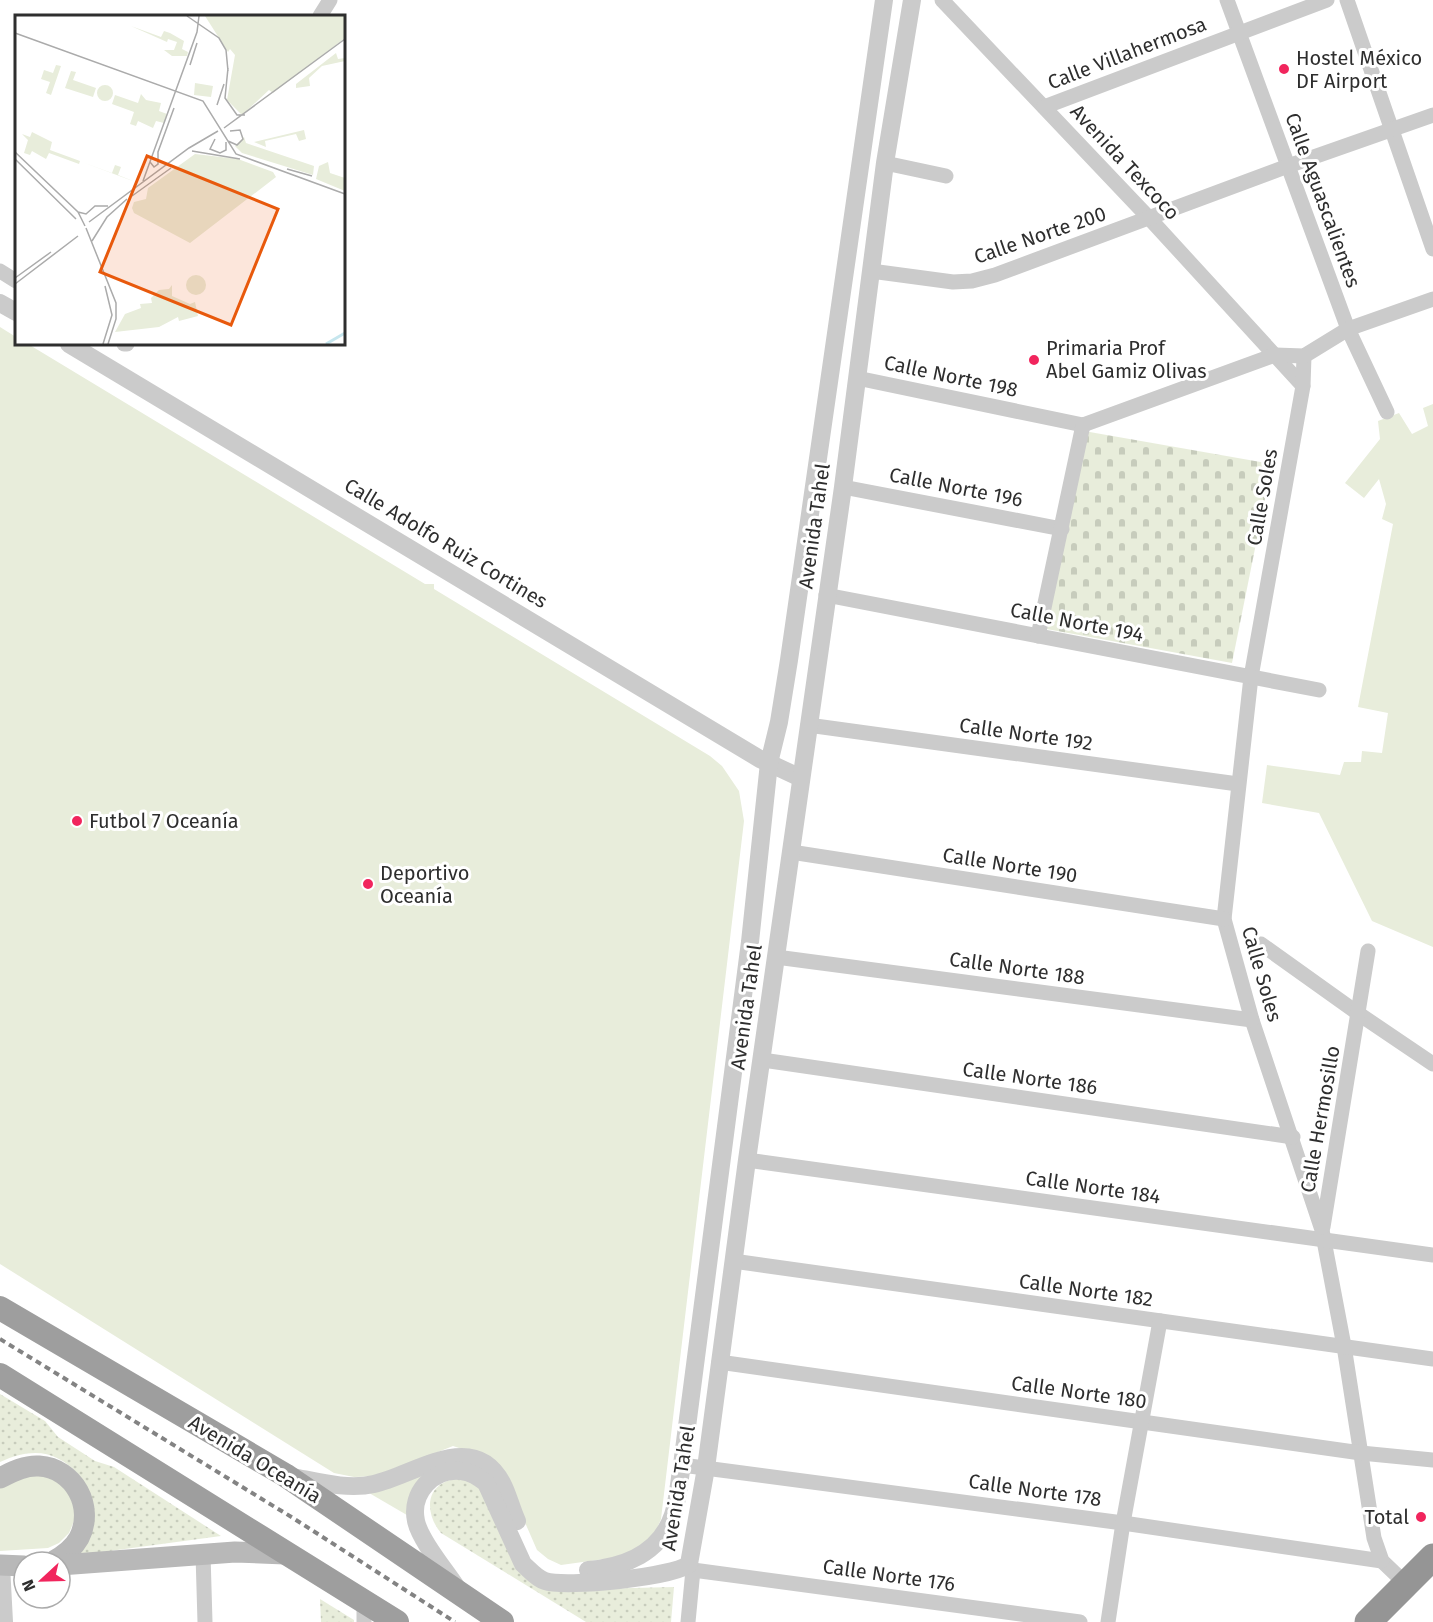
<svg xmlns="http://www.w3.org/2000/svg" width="1433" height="1622" font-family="'Fira Sans',sans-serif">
<defs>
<pattern id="cemetery-stones" width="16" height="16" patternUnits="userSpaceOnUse" patternTransform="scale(1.5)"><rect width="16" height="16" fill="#e8eddb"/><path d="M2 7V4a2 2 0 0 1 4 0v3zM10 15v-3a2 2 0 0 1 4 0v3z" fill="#c7ccbc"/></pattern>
<pattern id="park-dots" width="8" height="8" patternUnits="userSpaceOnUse" patternTransform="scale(1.5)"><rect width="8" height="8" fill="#e8eddb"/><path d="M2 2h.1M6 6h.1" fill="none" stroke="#c7ccbc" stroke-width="1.8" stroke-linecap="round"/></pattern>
</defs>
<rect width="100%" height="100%" fill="#fff"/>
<!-- grass -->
<g fill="#e8eddb">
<path d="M0,327L16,337V344H28L425,584H434V589L710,756L722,766L739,791L744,821L661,1519L655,1533L639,1548L619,1557L561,1565L548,1559L537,1550L506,1479L486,1457L453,1446L378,1476L354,1477L334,1473L0,1264Z"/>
<path d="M1433,404V947L1372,921L1319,813L1262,803L1267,765L1340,775L1344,762H1361L1362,751L1382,753L1388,713L1358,707L1393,524L1382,519L1386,504L1379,479L1364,498L1345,483L1380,439L1378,421L1399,413L1412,434L1428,426L1423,408Z"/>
<path d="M434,1467L412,1518L364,1490Z"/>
<path d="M40,1473L64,1484L75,1508L74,1521L69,1533L59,1543L48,1548L0,1551V1486Z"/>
</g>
<!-- cemetery -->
<path fill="url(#cemetery-stones)" d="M1084,431L1272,464L1232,663L1041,628Z"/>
<!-- park -->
<g fill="url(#park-dots)">
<path d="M0,1394L45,1421L58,1437L95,1461L114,1467L221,1536L80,1555V1476C55,1449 32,1448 0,1462Z"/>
<path d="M462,1477L479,1484L550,1590L674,1587L671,1622H586L441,1533C429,1519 423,1494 443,1483C448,1480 456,1479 462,1477Z"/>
<path d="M320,1599L354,1620V1622H321Z"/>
</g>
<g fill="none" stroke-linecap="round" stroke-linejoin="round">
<!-- minor -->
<g stroke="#cbcbcb" stroke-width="15">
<path d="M942,0L1150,219L1303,386"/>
<path d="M1227,0L1348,329L1387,412"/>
<path d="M1347,0L1433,249"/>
<path d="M320,16L330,0"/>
<path d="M1044,107L1327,0"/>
<path d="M885,163L946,176"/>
<path d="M0,271L16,281"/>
<path d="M871,271L953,282L972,281L995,275L1288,166L1433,115"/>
<path d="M124,344H127"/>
<path d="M1304,356L1303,386L1251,677L1224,919L1252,1020L1322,1230L1344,1346L1374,1538L1382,1561L1406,1584"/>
<path d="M857,378L1083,425L1275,355L1304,356L1348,329L1433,299"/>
<path d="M843,487L1062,529"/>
<path d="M826,595L1319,690"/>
<path d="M1038,636L1083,425"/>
<path d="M808,725L1238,784"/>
<path d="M791,852L1224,919"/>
<path d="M1261,944L1359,1014L1433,1064"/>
<path d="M776,957L1252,1020"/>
<path d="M762,1060L1293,1137"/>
<path d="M747,1160L1433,1255"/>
<path d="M1323,1227L1368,951"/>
<path d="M733,1261L1433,1359"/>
<path d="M719,1362L1361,1453L1433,1460"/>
<path d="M682,1465L1123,1523L1382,1561"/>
<path d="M203,1554L205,1622"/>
<path d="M693,1570L1080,1622"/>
<path d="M364,1603V1622"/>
<path d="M688,1622L693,1570"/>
<path d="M1108,1622L1123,1523L1160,1321"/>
</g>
<!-- tertiary -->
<g stroke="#cbcbcb" stroke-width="18">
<path d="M0,303L16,312"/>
<path d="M69,344L760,759L801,778"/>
<path d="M293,1477C319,1482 348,1490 374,1484C417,1474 476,1427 504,1487C509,1498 512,1510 517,1521"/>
<path d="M1,1565L4,1622"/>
<path d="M588,1570C625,1567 660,1553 673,1515C678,1500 679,1481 682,1465L750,942L769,763L779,722L789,660L884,0"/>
<path d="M457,1588C446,1571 420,1540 416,1521C410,1493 433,1468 461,1471C471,1472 478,1477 486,1483L523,1564C530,1570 536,1578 545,1581C565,1588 675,1577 689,1564L706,1468L747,1160L843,487L885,163L912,0"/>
</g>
<!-- secondary -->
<g stroke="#b8b8b8" stroke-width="21">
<path d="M0,1478C12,1472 25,1465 39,1466C74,1468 95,1507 79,1538C73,1549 63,1556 52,1562"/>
<path d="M0,1565L24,1566"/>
<path d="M60,1565L235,1552L285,1554"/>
</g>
<!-- trunk -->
<g stroke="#9e9e9e" stroke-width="24">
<path d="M0,1308L285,1475L502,1622"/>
<path d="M0,1375L397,1622"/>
</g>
<!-- motorway -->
<path stroke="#959595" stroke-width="27" d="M1368,1622L1433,1557"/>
<!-- rail -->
<path stroke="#838383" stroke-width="4" stroke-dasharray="6 4.5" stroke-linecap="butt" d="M0,1339L293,1518L455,1622"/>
</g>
<!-- markers -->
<g fill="#f1255d" stroke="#fff" stroke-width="2">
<circle cx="1284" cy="69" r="6"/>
<circle cx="1034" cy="360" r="6"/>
<circle cx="77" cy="821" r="6"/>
<circle cx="368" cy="884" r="6"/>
<circle cx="1421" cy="1517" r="6"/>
</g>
<g text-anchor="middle" stroke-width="6" stroke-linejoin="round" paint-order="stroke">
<!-- street labels -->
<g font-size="20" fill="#2e2e2e" stroke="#fff">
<text transform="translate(1127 53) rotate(-21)" y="7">Calle Villahermosa</text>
<text transform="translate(1125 162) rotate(47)" y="7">Avenida Texcoco</text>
<text transform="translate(1323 200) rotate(70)" y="7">Calle Aguascalientes</text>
<text transform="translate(1040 235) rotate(-19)" y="7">Calle Norte 200</text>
<text transform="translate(951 376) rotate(12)" y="7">Calle Norte 198</text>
<text transform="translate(956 487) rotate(11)" y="7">Calle Norte 196</text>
<text transform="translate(1262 497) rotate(-80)" y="7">Calle Soles</text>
<text transform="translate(814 526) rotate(-82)" y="7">Avenida Tahel</text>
<text transform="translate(446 543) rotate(31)" y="7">Calle Adolfo Ruiz Cortines</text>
<text transform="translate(1077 622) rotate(11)" y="7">Calle Norte 194</text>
<text transform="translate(1026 734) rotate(8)" y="7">Calle Norte 192</text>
<text transform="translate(1010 865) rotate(9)" y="7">Calle Norte 190</text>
<text transform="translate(1017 968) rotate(8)" y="7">Calle Norte 188</text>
<text transform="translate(1262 974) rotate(74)" y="7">Calle Soles</text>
<text transform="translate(746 1007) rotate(-82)" y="7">Avenida Tahel</text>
<text transform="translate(1030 1078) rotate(8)" y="7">Calle Norte 186</text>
<text transform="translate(1320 1119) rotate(-80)" y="7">Calle Hermosillo</text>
<text transform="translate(1093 1187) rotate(8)" y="7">Calle Norte 184</text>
<text transform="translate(1086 1290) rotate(8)" y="7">Calle Norte 182</text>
<text transform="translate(1079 1392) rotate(8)" y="7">Calle Norte 180</text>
<text transform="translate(255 1459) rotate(31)" y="7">Avenida Oceanía</text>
<text transform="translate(678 1488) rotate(-81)" y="7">Avenida Tahel</text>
<text transform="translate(1035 1490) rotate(8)" y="7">Calle Norte 178</text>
<text transform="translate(889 1575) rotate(8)" y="7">Calle Norte 176</text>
</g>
<!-- poi labels -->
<g font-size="20" fill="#2e2e2e" stroke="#fff" text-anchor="start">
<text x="1296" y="65">Hostel México<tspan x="1296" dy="23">DF Airport</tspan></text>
<text x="1046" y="355">Primaria Prof<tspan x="1046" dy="23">Abel Gamiz Olivas</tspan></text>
<text x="89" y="828">Futbol 7 Oceanía</text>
<text x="380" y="880">Deportivo<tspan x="380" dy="23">Oceanía</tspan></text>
<text x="1409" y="1524" text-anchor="end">Total</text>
</g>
</g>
<!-- overview -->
<g transform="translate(15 15)">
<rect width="330" height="330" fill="#fff"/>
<path d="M180,68L198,71L196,82L179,80ZM180,139L223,144L258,157L261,162L175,228L119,198L117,193L119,187L131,184L133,173ZM157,270V281L175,289L180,287L183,301L164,306L163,302L144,312L100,317L110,299L126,293L125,289L137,288L136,283L144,275L154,274Z" fill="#e8eddb"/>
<path d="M171 270a10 10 0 1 1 20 0a10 10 0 1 1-20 0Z" fill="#e8eddb"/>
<path d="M190,1H330V23L258,78L254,75L227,100L212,85L220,40L215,34L213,37ZM116,11L146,22L149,16L155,18L169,26L167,34L173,37L172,41H157L149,35H159L162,27L153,24L152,27ZM321,38L323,44L330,43V46L307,51L294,63L295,71L281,73V69ZM41,50L46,51L36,80L31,78L35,67L26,64L29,55L38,58ZM56,56L61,57L58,65L81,73L78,82L50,73ZM82 78a8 8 0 1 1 16 0a8 8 0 1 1-16 0ZM126,79L131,85L146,88L144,96L152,99L149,108L141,106L138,113L123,106L121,111L115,109L119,97L97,89L100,80L123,88ZM289,115L291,124L284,126L281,119L250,126L251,132L239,127ZM17,117L37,127L35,135L65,146L64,149L34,138L31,144L17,136L15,140L9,138L13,125L7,119L15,122ZM229,122L231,128L299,151L298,160L227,138L220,131ZM67,147L97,158L100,150L106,152L103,160L123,168ZM313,147L315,158L330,163V176L301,164L304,151Z" fill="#e8eddb"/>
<path fill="none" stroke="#c6e6ee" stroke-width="3" d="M311,329L330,318"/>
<path fill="none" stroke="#ababab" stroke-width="1.5" d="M172,1L204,23L211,35L213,56M0,18L188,86L221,139L330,179M175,50L182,28M213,53L210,83L222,100H230M202,90L209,69M209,113L330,24M200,124L195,134L205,138L211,135V127M213,126L222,130L228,124L225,115L215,116M177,136L225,144M0,137L63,197L70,211M0,144L61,204M135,147L139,152L143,149V137L159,93M272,154L297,161M128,166L182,17L184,1M117,181L156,153M63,197L71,199L80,191H93M74,207L174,133L203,116M71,213L101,288V304L93,329M77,226L92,202L112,184M0,263L36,237M0,269L63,221M88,329L97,300L90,271"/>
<path fill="#e8590c" fill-opacity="0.15" stroke="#e8590c" stroke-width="3" d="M132,141L263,194L216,310L85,257Z"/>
<rect width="330" height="330" fill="none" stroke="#2e2e2e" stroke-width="3"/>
</g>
<!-- north arrow -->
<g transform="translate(42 1580) rotate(248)"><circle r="28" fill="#ffffff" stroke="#ababab" stroke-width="1.5"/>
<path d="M0-4.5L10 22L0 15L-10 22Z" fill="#f1255d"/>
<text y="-9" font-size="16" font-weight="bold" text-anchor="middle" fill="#2e2e2e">N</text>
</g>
</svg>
